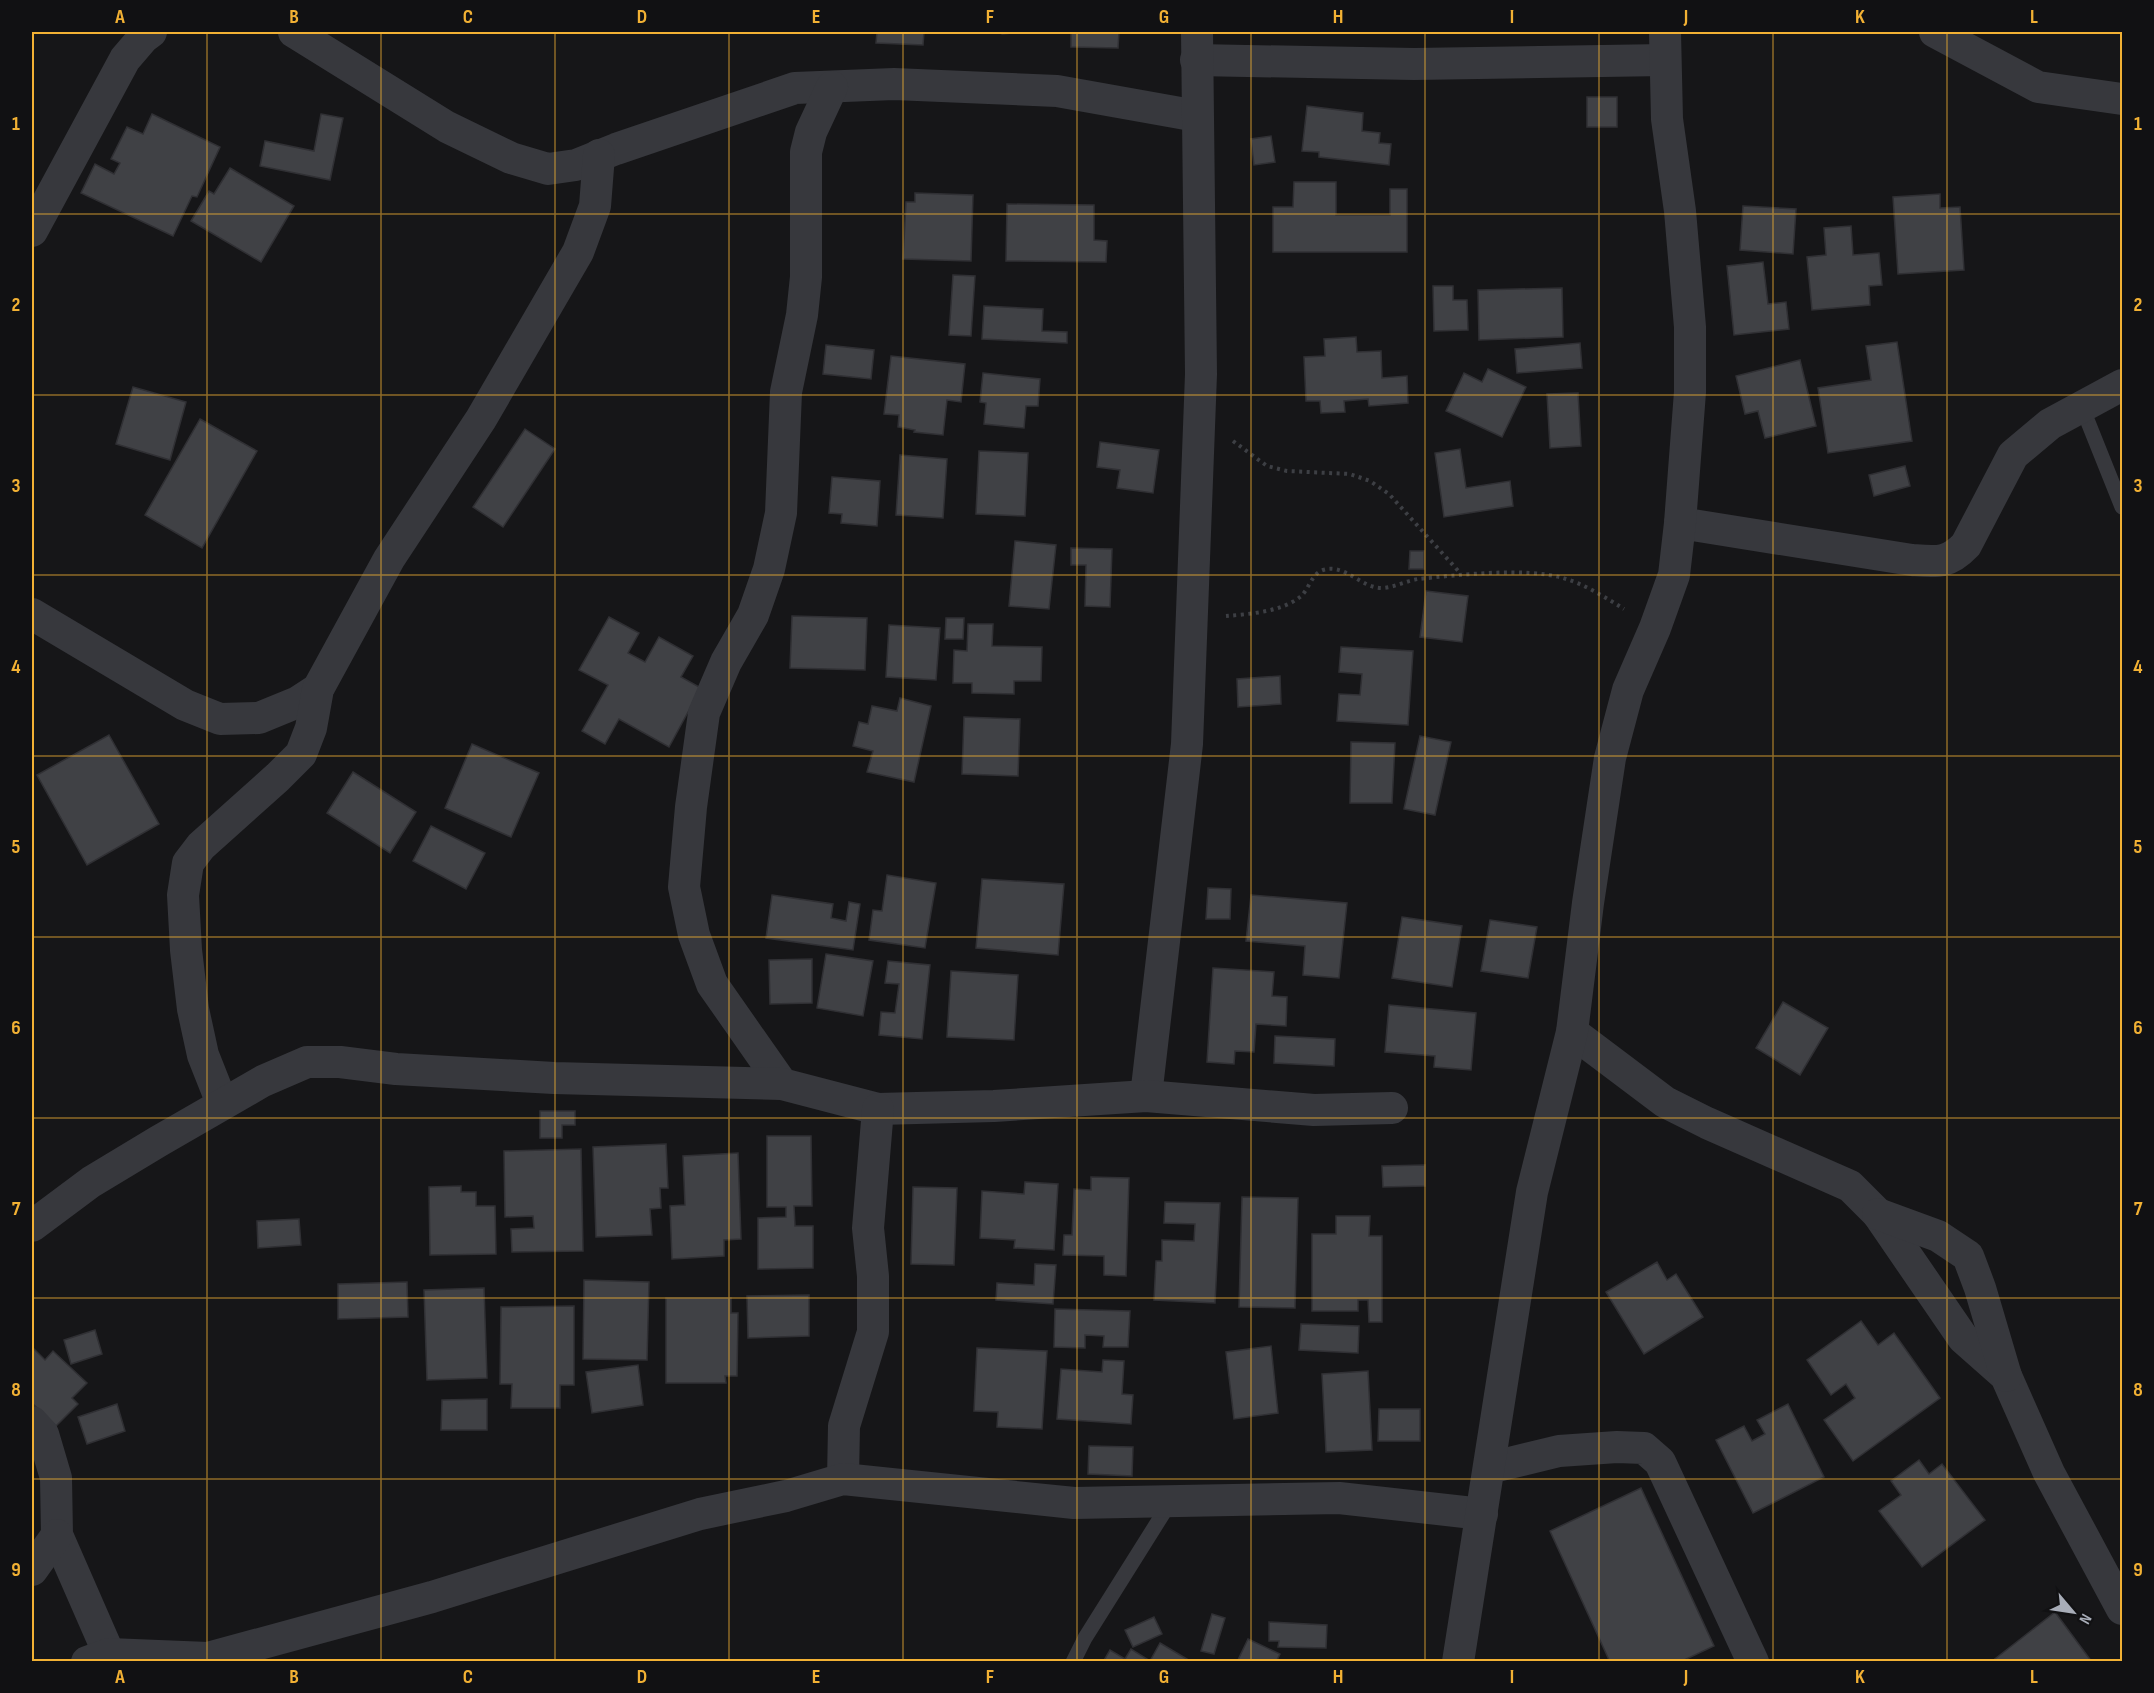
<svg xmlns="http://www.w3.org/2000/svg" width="2154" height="1693" font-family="'Sofia Sans Condensed',sans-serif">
<rect width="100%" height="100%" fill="#161618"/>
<!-- building -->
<g fill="#404145" stroke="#303034" stroke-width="1.5">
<path d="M877,32H924L923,45L876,43Z"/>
<path d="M1001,32H1024L1002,34Z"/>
<path d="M1071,32H1119L1118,48L1071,47Z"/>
<rect x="1587" y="97" width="30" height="30"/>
<path d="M1307,106L1363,113L1362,131L1380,133L1379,143L1391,144L1389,165L1319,157V152L1302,151Z"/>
<path d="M152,114L220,147L197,197L192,196L173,236L81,193L95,164L114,174L120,163L111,159L127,127L143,134Z"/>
<path d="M321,114L343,118L330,180L260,166L265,141L314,151Z"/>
<path d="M1271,136L1275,162L1254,165L1251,139Z"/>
<path d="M230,168L294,206L261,262L191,221L209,191L214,194Z"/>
<path d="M1294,182H1336V215H1390V189H1407V252H1273V207H1293Z"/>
<path d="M915,193L973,195L971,261L903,259L906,202H915Z"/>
<path d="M1940,194V208L1960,207L1964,270L1898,274L1893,197Z"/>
<path d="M1007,204L1094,205V240L1107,241L1106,262L1006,261Z"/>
<path d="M1743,206L1796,209L1793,254L1740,250Z"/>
<path d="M1851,226L1853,255L1879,253L1882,285L1869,286L1870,305L1812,310L1807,257L1826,255L1824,228Z"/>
<path d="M1763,262L1768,304L1786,302L1789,329L1734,335L1727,266Z"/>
<path d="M953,275L975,276L971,336L949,335Z"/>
<path d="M1433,286H1453V300H1467L1468,330L1434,331Z"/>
<path d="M1562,288L1563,337L1479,340L1478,290Z"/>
<path d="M984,306L1043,309L1042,331L1067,332V343L982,339Z"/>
<path d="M1356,337L1357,352L1381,351L1382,378L1407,376L1408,403L1369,406L1368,399L1344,401L1345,412L1321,413L1320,401H1306L1304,357L1325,356L1324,339Z"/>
<path d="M1897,342L1912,441L1828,453L1818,388L1871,380L1866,346Z"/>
<path d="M1580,343L1582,368L1517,373L1515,349Z"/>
<path d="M826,345L874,350L871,379L823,374Z"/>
<path d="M891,356L965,364L961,402L947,400L943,435L914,432L915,430L898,427L899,415L884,414Z"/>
<path d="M1800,360L1816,426L1765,438L1758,411L1745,414L1736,376Z"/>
<path d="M1488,369L1526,387L1502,437L1446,411L1464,373L1482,382Z"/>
<path d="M983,373L1040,379L1038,406H1026L1024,428L984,424L986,403L980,402Z"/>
<path d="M133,387L186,402L170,460L116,444Z"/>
<path d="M1578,393L1581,446L1550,448L1547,394Z"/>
<path d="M200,419L257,451L202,548L145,515Z"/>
<path d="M525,429L555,449L503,527L473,507Z"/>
<path d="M1100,442L1159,450L1153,493L1117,488L1120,470L1097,467Z"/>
<path d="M1460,449L1466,488L1510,481L1513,506L1444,517L1435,453Z"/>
<path d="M979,451L1028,453L1025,516L976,514Z"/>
<path d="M900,455L947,459L943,518L896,515Z"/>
<path d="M1905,466L1910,486L1874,496L1869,475Z"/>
<path d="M832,477L880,481L877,526L841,523L842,514L829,513Z"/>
<path d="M1015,541L1056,545L1049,609L1009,606Z"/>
<path d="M1071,548L1112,549L1110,607L1085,606L1086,565H1071Z"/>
<path d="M1410,551H1424V569H1409Z"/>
<path d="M1426,591L1468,596L1462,642L1420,637Z"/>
<path d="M792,616L867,618L865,670L790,668Z"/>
<path d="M609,617L639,633L628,653L645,662L659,637L693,656L681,677L701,688L669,747L619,719L605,744L582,731L608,685L579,670Z"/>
<path d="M946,618H964L963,639H945Z"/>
<path d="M968,624H993L992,646L1042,647L1041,681H1014V694L972,693V683H953L954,650L967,651Z"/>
<path d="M889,625L940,628L936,680L886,677Z"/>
<path d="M1341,647L1413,651L1408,725L1337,721L1339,694L1360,695L1362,674L1339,672Z"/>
<path d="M1280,676L1281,704L1238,707L1237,679Z"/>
<path d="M900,698L931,706L914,782L867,772L873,751L853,746L859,722L868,724L872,706L897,711Z"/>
<path d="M964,717L1020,719L1018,776L962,774Z"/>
<path d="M109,735L159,824L87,865L37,775Z"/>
<path d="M1420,736L1451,742L1435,815L1404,809Z"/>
<path d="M1351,742L1395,743L1392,803H1350Z"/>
<path d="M472,744L539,773L511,837L445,808Z"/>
<path d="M353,772L416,812L390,853L327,813Z"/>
<path d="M431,826L485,853L466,889L413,861Z"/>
<path d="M887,875L936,883L925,948L869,940L873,910L882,911Z"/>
<path d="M982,879L1064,884L1058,955L976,948Z"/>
<path d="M1208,888L1231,889L1230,919H1206Z"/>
<path d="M772,895L833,904L831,918L846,921L849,902L860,904L853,950L766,938Z"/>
<path d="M1251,895L1347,903L1339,978L1303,975L1305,946L1246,941Z"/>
<path d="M1402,917L1462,926L1452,987L1392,978Z"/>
<path d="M1490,920L1537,927L1528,978L1481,971Z"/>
<path d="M826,954L873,961L863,1016L817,1008Z"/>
<path d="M812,959V1003L770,1004L769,960Z"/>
<path d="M888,961L930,965L922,1039L879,1035L881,1012L895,1013L899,984L885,983Z"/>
<path d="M1213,968L1274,972L1272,996L1287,997L1286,1026L1256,1024L1254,1052L1235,1051L1234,1064L1207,1062Z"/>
<path d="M951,971L1018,975L1014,1040L947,1037Z"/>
<path d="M1783,1002L1828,1028L1800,1075L1756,1048Z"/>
<path d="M1389,1005L1476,1013L1471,1070L1434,1067L1435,1056L1385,1052Z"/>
<path d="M1275,1036L1335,1039L1334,1066L1274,1063Z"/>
<path d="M540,1111H575V1125H562V1138H540Z"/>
<path d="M767,1136H811L812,1206H794L795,1226H813V1268L758,1269V1218L786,1217V1207H767Z"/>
<path d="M666,1144L668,1188H660L661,1208L650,1209L652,1235L596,1237L593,1147Z"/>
<path d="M581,1149L583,1251L512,1252L511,1229L534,1228L533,1216L505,1217L504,1151Z"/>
<path d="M738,1153L741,1239L724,1240V1256L672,1259L670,1206L685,1205L683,1156Z"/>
<path d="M1425,1165V1186L1383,1187L1382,1166Z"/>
<path d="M1091,1177L1129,1178L1126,1276L1104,1275V1256L1063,1255L1064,1235H1072L1074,1189L1091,1190Z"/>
<path d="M1025,1182L1058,1184L1054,1250L1014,1248L1015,1240L980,1238L982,1191L1024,1194Z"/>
<path d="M461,1186V1192H476V1206H495L496,1254L430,1255L429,1187Z"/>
<path d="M913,1187L957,1188L954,1265L911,1264Z"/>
<path d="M1242,1197L1298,1198L1295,1308L1239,1307Z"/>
<path d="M1165,1202L1220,1203L1215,1303L1154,1300L1156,1261H1162V1240L1194,1241L1195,1224L1164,1223Z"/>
<path d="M1336,1216H1370L1369,1236H1382V1322H1369L1368,1300H1358V1311H1312V1234H1336Z"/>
<path d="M299,1219L301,1245L258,1248L257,1221Z"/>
<path d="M1657,1262L1667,1280L1676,1274L1703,1317L1644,1354L1606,1292Z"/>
<path d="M1035,1264L1056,1265L1053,1304L996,1300L997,1283L1034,1285Z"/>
<path d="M584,1280L649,1282L647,1360L583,1359Z"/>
<path d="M407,1282L408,1317L338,1319V1284Z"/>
<path d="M484,1288L487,1378L427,1380L424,1290Z"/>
<path d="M809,1295V1336L748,1338L747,1296Z"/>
<path d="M666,1298H731V1313H738L737,1376H725L726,1383H666Z"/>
<path d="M574,1306V1385H560V1408H511L512,1384H500L501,1307Z"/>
<path d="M1055,1309L1130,1311L1128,1347H1103L1104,1336L1085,1335V1348L1054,1347Z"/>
<path d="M1861,1321L1878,1345L1894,1333L1940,1398L1853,1461L1824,1420L1855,1398L1846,1384L1831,1395L1807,1360Z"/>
<path d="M1301,1324L1359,1326L1358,1353L1299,1350Z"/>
<path d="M95,1330L102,1354L71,1364L64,1340Z"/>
<path d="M1271,1346L1278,1413L1234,1419L1226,1352Z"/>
<path d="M32,1347L45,1360L53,1351L87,1383L72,1398L78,1404L56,1426L32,1403Z"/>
<path d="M977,1348L1047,1351L1042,1429L997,1427L998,1412L974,1411Z"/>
<path d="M1103,1360L1124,1361L1122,1394L1133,1395L1131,1424L1057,1419L1061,1369L1102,1372Z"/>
<path d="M638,1365L643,1405L592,1413L586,1372Z"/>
<path d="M1368,1371L1372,1450L1326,1452L1322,1374Z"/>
<path d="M487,1399V1430H441L442,1400Z"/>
<path d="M117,1404L125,1431L87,1444L78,1417Z"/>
<path d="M1788,1404L1824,1477L1753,1513L1716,1440L1744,1426L1752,1441L1765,1434L1757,1420Z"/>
<path d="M1379,1409H1420V1441H1378Z"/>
<path d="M1089,1446L1133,1447L1132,1476L1088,1474Z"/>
<path d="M1919,1460L1929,1474L1942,1464L1985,1520L1922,1567L1879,1511L1901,1495L1891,1481Z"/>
<path d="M1641,1488L1714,1646L1680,1662H1610L1550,1531Z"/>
<path d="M2055,1612L2092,1662H1991Z"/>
<path d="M1212,1614L1225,1618L1214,1654L1201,1651Z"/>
<path d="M1154,1617L1162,1634L1133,1647L1125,1630Z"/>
<path d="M1269,1622L1327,1625L1326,1648L1278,1647L1279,1641H1269Z"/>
<path d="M1248,1639L1280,1654L1276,1662H1237Z"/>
<path d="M1160,1643L1192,1662H1103L1110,1650L1125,1659L1131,1649L1150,1661Z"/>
</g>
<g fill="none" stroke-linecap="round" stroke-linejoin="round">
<!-- path -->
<g stroke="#3d3f44" stroke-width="4" stroke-dasharray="3 4.5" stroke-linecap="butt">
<path d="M1233,441L1267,466L1287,471L1350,474L1370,481L1389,494L1461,574"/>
<path d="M1226,616C1249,614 1281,612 1300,597C1309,590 1311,574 1323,570C1345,563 1362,589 1383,588C1395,587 1406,581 1418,579C1458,575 1525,567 1563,578C1584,584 1605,597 1624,609"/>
</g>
<!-- lane -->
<g stroke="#37383d" stroke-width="15">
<path d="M2082,407L2122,507"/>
<path d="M1073,1662L1085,1638L1171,1501"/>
</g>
<!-- street -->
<g stroke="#37383d" stroke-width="32">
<path d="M294,32L447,127L511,158L548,169L576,165L616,149L795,88L894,84L1057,91L1197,116"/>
<path d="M1935,32L2038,87L2122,99"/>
<path d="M1196,60L1414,64L1665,60"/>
<path d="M32,231L125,59L143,38L151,32"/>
<path d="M1680,523L1912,560C1937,562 1948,564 1966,545L2013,455L2050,424L2122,385"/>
<path d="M32,614L185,705L220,719L259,718L298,702L318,689"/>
<path d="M1572,1032L1665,1102L1707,1123L1850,1186L1878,1214L1963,1338L2006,1376L2049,1473L2122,1609"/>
<path d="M782,1084L712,984L694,935L684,887L691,807L704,713L726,662L753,615L769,569L781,513L786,392L802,315L806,277V152L811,132L832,87"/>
<path d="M1146,1096L1187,744L1201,374L1197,32"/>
<path d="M222,1103L203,1055L193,1009L186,950L183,895L188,863L201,846L278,777L301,754L311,728L318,689L389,559L481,419L578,252L595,206L599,155"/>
<path d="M1878,1214L1938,1236L1968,1256L1980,1288L2006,1376"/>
<path d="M32,1226L91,1182L159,1141L263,1081L307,1062H340L396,1069L554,1078L782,1084L878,1109L994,1106L1146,1096L1314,1110L1392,1108"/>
<path d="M32,1422L43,1434L56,1478L57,1535L109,1654"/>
<path d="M1489,1468L1559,1451L1617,1447L1644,1448L1660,1462L1753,1662"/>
<path d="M843,1479L844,1426L873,1332V1276L868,1228L878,1109"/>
<path d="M32,1570L57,1535"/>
<path d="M87,1662L109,1654L208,1658L432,1597L700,1514L786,1496L843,1479L1074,1503L1339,1498L1482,1514"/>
<path d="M1458,1662L1532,1192L1572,1032L1588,903L1610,758L1628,690L1655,628L1674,575L1680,523L1690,392V327L1680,211L1667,119L1665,32"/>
</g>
</g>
<!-- grid -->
<path fill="none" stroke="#f2b134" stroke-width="1.5" stroke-opacity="0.55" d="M207,32V1662M381,32V1662M555,32V1662M729,32V1662M903,32V1662M1077,32V1662M1251,32V1662M1425,32V1662M1599,32V1662M1773,32V1662M1947,32V1662M32,214H2122M32,395H2122M32,575H2122M32,756H2122M32,937H2122M32,1118H2122M32,1298H2122M32,1479H2122"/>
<!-- border -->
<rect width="2154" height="1693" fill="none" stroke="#111113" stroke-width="66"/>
<!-- north arrow -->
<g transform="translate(2073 1612) rotate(119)" stroke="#111113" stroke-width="4.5" paint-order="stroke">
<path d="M0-4.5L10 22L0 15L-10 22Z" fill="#a8adb8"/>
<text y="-9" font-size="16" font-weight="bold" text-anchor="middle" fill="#a8adb8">N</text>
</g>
<rect x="33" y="33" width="2088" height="1627" fill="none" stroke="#f2b134" stroke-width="2"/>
<g font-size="20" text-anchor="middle" font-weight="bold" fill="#f2b134">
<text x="120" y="23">A</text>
<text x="294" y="23">B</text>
<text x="468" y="23">C</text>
<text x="642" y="23">D</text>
<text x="816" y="23">E</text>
<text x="990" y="23">F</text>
<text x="1164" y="23">G</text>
<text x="1338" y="23">H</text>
<text x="1512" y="23">I</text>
<text x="1686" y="23">J</text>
<text x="1860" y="23">K</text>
<text x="2034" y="23">L</text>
<text x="16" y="130">1</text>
<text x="2138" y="130">1</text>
<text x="16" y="311">2</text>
<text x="2138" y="311">2</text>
<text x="16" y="492">3</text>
<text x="2138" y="492">3</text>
<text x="16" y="673">4</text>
<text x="2138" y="673">4</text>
<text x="16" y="853">5</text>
<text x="2138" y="853">5</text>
<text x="16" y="1034">6</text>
<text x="2138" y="1034">6</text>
<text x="16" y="1215">7</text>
<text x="2138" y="1215">7</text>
<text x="16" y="1396">8</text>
<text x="2138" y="1396">8</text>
<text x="16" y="1576">9</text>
<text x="2138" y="1576">9</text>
<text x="120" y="1683">A</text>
<text x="294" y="1683">B</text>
<text x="468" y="1683">C</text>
<text x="642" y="1683">D</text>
<text x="816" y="1683">E</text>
<text x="990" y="1683">F</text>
<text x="1164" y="1683">G</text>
<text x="1338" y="1683">H</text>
<text x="1512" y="1683">I</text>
<text x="1686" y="1683">J</text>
<text x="1860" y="1683">K</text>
<text x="2034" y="1683">L</text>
</g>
</svg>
